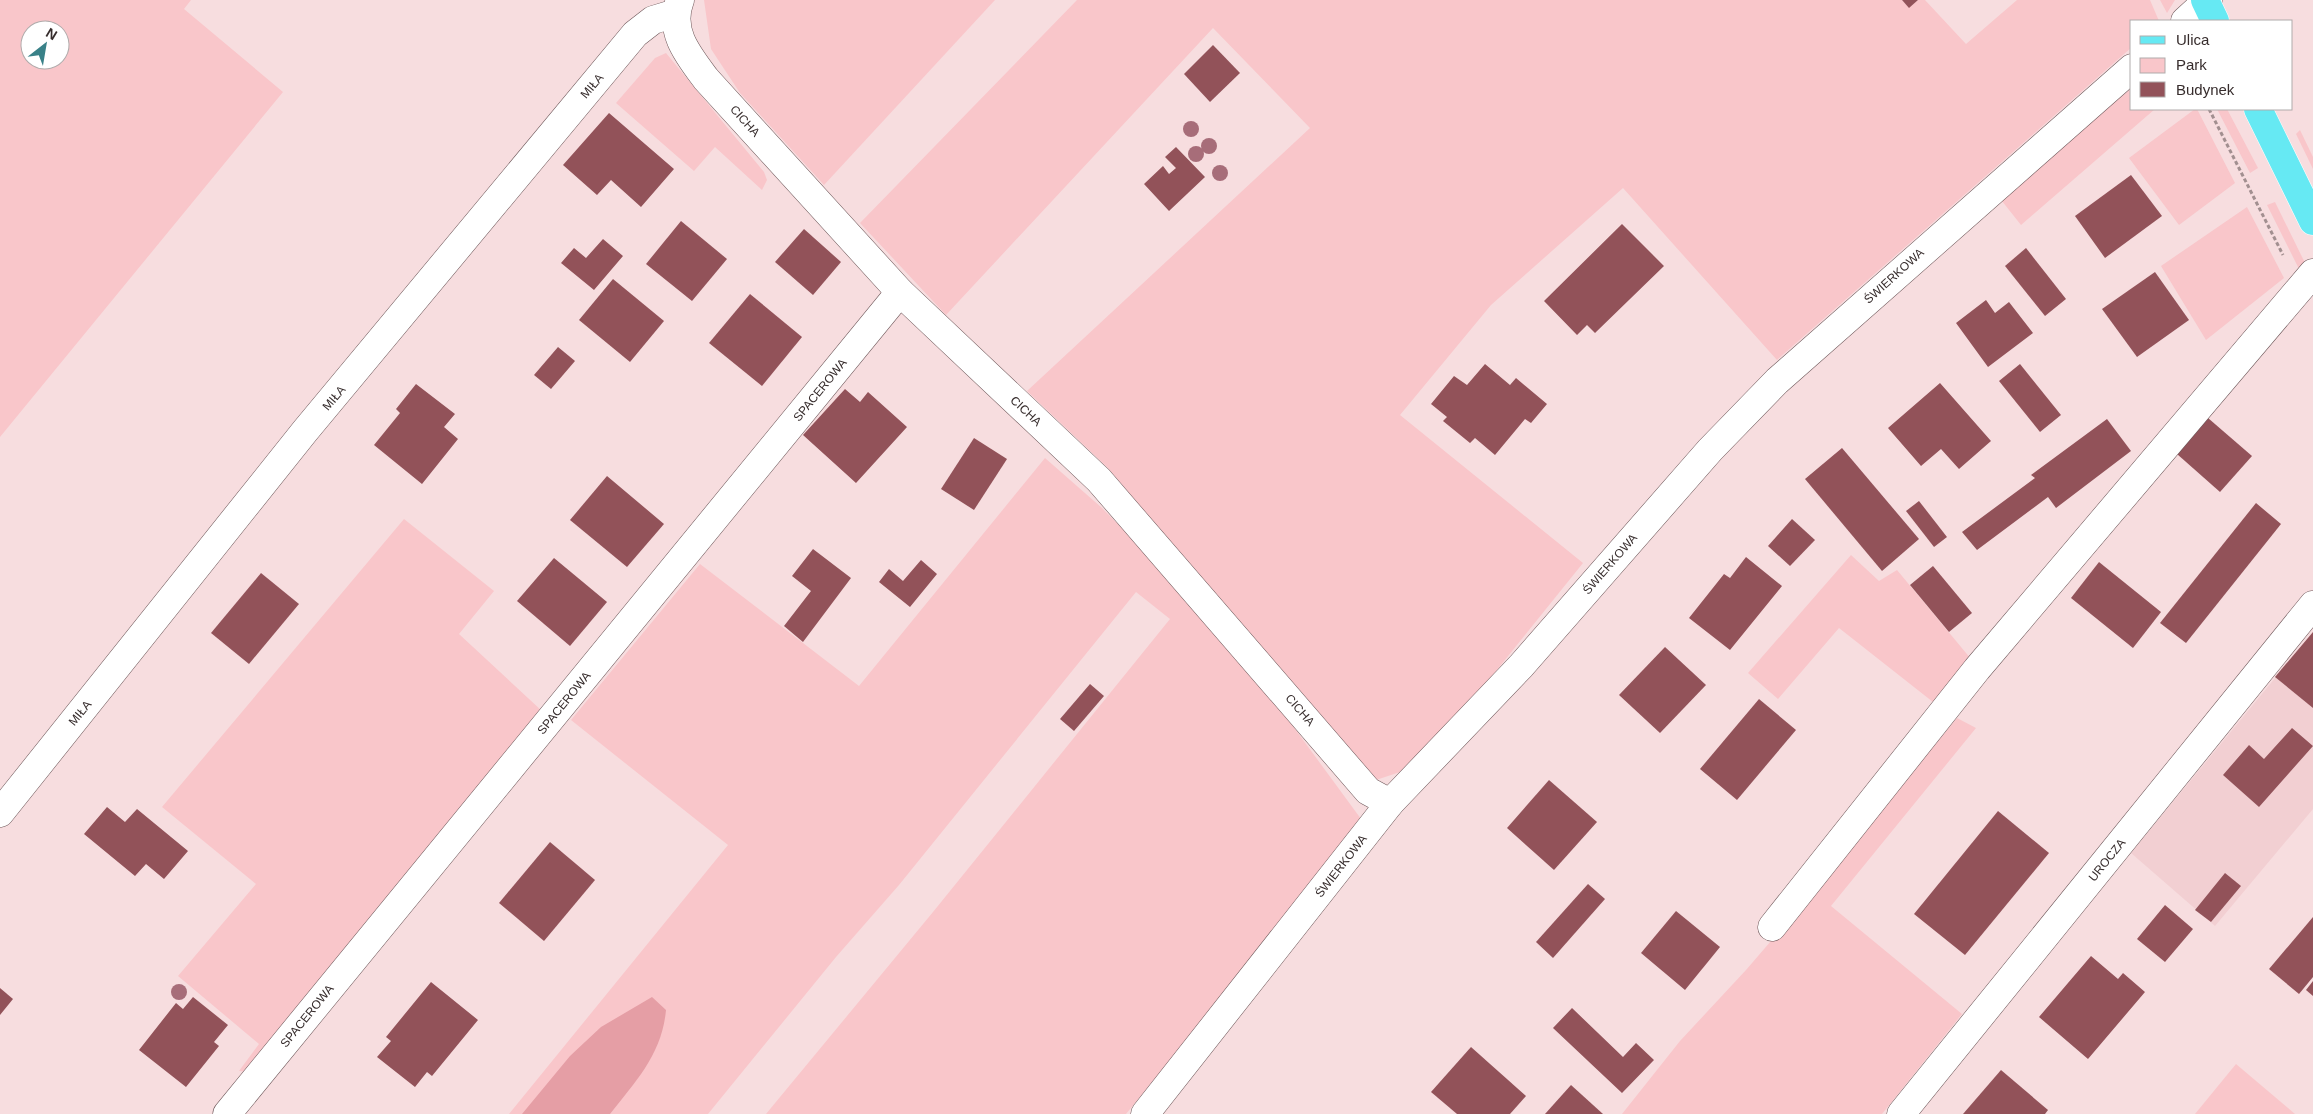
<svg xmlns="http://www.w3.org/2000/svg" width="2313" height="1114" font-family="Helvetica,sans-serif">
<rect width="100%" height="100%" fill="#f7dddf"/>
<!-- built -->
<path fill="#f2cfd2" d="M2313,632V809L2215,926L2131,853Z"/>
<!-- green -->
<g fill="#f9c6ca" fill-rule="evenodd">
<path d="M0,0H191L184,9L283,92L0,437ZM30,30H60V60H30Z"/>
<path d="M704,0H995L824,185L740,93L711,49Z"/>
<path d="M1077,0H1902L1909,7L1918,0H1925L1966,44L2017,0H2150L2159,21H2132V47L1777,360L1623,188L1491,305L1400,415L1583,563L1492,676L1415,767L1373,781L1107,467L1027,391L1310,128L1213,28L946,315L860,223Z"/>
<path d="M2160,0H2175L2167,13Z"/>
<path d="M666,53L764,172L767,180L762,190L715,147L694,171L616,103L655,58Z"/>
<path d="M2132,88V109H2155L2021,225L1998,196Z"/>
<path d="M2195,109H2197L2235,183L2179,225L2129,158Z"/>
<path d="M2217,109H2227L2258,168L2250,173Z"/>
<path d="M2300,130L2313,157V169L2296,134Z"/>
<path d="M2275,202L2306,265L2299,269L2267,205Z"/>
<path d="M2247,207L2284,278L2206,340L2161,266Z"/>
<path d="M1045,458L1102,508L1159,566L1284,714L1364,823L1126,1114H766L933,912L1170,619L1136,592L899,885L836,957L708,1114H509L728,845L571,720L700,564L859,686Z"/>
<path d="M404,519L494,591L459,634L542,711L248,1072L239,1071L259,1044L178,976L256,884L162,807Z"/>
<path d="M1851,555L1879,581L1897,570L1971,659L1933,702L1839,628L1778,699L1748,673Z"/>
<path d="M1957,718L1976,728L1831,906L1962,1014L1882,1114H1622L1680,1041L1746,970L1813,892Z"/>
<path d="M2236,1064L2295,1114H2195Z"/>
</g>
<!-- forest -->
<path fill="#e59ea5" d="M652,997L666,1010C662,1054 636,1081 610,1114H522L570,1056L601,1027Z"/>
<!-- building -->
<g fill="#925259">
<path d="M1902,0H1918L1909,8Z"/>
<path d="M1213,45L1240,73L1210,102L1184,74Z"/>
<path d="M609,113L674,169L641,207L611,180L597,195L563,165Z"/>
<path d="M1176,147L1205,177L1169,211L1144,184L1163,166L1169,174L1176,168L1165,157Z"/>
<path d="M2131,175L2162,216L2105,258L2075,216Z"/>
<path d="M681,221L727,259L692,301L646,264Z"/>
<path d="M1622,224L1664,266L1595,333L1587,325L1577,335L1544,301Z"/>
<path d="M804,229L841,262L813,295L775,262Z"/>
<path d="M603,239L623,256L594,290L561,263L574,248L586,258Z"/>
<path d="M2026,248L2066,299L2045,316L2005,266Z"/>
<path d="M2155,272L2189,320L2137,357L2102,309Z"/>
<path d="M613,279L664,321L630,362L579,320Z"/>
<path d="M750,294L802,337L762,386L709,343Z"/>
<path d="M1986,300L1995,313L2009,302L2033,333L1988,367L1956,323Z"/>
<path d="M558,347L575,361L551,389L534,375Z"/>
<path d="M1485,364L1510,385L1516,378L1547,404L1531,423L1525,419L1495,455L1475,438L1470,443L1443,421L1447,417L1431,404L1454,376L1467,385Z"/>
<path d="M2020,364L2061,415L2040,432L1999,381Z"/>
<path d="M1940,383L1991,441L1959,469L1941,449L1921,466L1888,428Z"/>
<path d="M416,384L455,414L444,427L458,439L422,484L374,445L400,413L396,409Z"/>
<path d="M845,389L860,402L868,392L907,427L856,483L803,435Z"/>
<path d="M2208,418L2252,456L2220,492L2177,454Z"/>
<path d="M2107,419L2131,451L2056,508L2048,497L1977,550L1962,532L2035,478L2031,475Z"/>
<path d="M974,438L1007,459L974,510L941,489Z"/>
<path d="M1842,448L1919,539L1882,571L1805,479Z"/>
<path d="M607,476L664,524L627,567L570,520Z"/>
<path d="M1919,501L1947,537L1934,547L1906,511Z"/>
<path d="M2256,503L2281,524L2186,643L2160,623Z"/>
<path d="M1792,519L1815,540L1790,566L1768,546Z"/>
<path d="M813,549L851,578L803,642L784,626L811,591L792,576Z"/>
<path d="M1746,557L1782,586L1730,650L1689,618L1724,574L1730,578Z"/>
<path d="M554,558L607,602L570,646L517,601Z"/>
<path d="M921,560L937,574L910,607L879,582L889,569L903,581Z"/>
<path d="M2099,562L2161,612L2133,648L2071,598Z"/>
<path d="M1933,566L1972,613L1949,632L1910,585Z"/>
<path d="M261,573L299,604L249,664L211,633Z"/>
<path d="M2313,632V708L2275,677Z"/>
<path d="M1665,647L1706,685L1660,733L1619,695Z"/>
<path d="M1090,684L1104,696L1074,731L1060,719Z"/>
<path d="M1759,699L1796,730L1737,800L1700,769Z"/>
<path d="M2292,728L2313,746L2259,807L2223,775L2249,745L2264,759Z"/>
<path d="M1549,780L1597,822L1554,870L1507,828Z"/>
<path d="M107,807L125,822L137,809L188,851L164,879L146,864L135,876L84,834Z"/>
<path d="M1998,811L2049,853L1965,955L1914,914Z"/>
<path d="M550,842L595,880L544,941L499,903Z"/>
<path d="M2225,873L2241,886L2211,922L2195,910Z"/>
<path d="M1588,884L1605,899L1553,958L1536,942Z"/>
<path d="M2165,905L2193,929L2165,962L2137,939Z"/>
<path d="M1676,911L1720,947L1685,990L1641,953Z"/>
<path d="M2313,917V977L2299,994L2269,969Z"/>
<path d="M2091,956L2118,979L2123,973L2145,992L2088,1059L2039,1017Z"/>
<path d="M2313,981V996L2306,990Z"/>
<path d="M431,982L478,1020L432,1076L427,1072L415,1087L377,1057L391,1041L386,1037Z"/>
<path d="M0,988L13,999L0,1015Z"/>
<path d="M193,997L228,1025L214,1042L219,1046L186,1087L139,1050L176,1003L183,1009Z"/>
<path d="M1572,1008L1623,1057L1636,1043L1654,1060L1622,1093L1553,1028Z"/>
<path d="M1471,1047L1526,1096L1510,1114H1457L1431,1092Z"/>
<path d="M2001,1070L2048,1110L2045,1114H1963Z"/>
<path d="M1571,1085L1603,1114H1545Z"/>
</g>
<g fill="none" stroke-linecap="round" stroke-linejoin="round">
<defs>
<g id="minor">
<path d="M680,0C668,31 688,55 706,79L900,292L1099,480L1368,791L1390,803"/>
<path d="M2185,21L2208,0"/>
<path d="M0,813L305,431L635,34L653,20L676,13"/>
<path d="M1772,927L1977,669L2313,273"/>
<path d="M227,1114L900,292"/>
<path d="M1145,1114L1390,803L1521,666L1710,450L1777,381L2132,68"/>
<path d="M1901,1114L2313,605"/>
</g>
<g id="major">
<path d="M2205,0L2215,21"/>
<path d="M2258,109L2313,221"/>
</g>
</defs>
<!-- minor casing -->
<use href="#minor" stroke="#6d5759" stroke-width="29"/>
<!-- major casing -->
<use href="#major" stroke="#fff" stroke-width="29"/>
<!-- path -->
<path stroke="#a28f90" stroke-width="3" stroke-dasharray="4 2.5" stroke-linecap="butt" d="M2209,109L2283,255"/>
<!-- minor -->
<use href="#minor" stroke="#fff" stroke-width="28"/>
<!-- major -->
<use href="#major" stroke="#66e9f3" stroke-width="28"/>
</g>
<!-- trees -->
<g fill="#a76d79">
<circle cx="1191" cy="129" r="8"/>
<circle cx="1209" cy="146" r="8"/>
<circle cx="1196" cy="154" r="8"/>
<circle cx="1220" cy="173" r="8"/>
<circle cx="179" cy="992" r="8"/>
</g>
<g text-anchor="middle" stroke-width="5" stroke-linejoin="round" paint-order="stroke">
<!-- street labels -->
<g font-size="12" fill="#372d2d" stroke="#fff">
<text transform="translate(592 86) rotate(-50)" y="4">MIŁA</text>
<text transform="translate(745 121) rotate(48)" y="4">CICHA</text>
<text transform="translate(1894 276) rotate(-42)" y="4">ŚWIERKOWA</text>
<text transform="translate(820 390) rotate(-51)" y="4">SPACEROWA</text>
<text transform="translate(334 398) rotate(-50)" y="4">MIŁA</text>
<text transform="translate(1026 411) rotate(43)" y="4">CICHA</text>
<text transform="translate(1610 564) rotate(-49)" y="4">ŚWIERKOWA</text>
<text transform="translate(564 703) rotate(-51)" y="4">SPACEROWA</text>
<text transform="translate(1300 710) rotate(49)" y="4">CICHA</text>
<text transform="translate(80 713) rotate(-51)" y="4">MIŁA</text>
<text transform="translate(2107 860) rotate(-51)" y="4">UROCZA</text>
<text transform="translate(1341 866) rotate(-52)" y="4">ŚWIERKOWA</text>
<text transform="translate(307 1016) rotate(-51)" y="4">SPACEROWA</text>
</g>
</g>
<!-- legend -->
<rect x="2130" y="20" width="162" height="90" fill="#ffffff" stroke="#afabab"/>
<rect x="2140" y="36" width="25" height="8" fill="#66e9f3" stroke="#afabab"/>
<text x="2176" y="45" font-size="15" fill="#372d2d">Ulica</text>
<rect x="2140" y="58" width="25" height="15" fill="#f9c6ca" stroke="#afabab"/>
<text x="2176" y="70" font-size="15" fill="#372d2d">Park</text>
<rect x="2140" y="82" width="25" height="15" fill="#925259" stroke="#afabab"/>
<text x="2176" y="95" font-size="15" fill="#372d2d">Budynek</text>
<!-- north arrow -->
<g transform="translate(45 45) rotate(31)"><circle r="24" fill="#ffffff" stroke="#afabab"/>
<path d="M0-4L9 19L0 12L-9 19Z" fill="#398188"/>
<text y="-8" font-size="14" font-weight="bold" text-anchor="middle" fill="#372d2d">N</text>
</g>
</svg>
